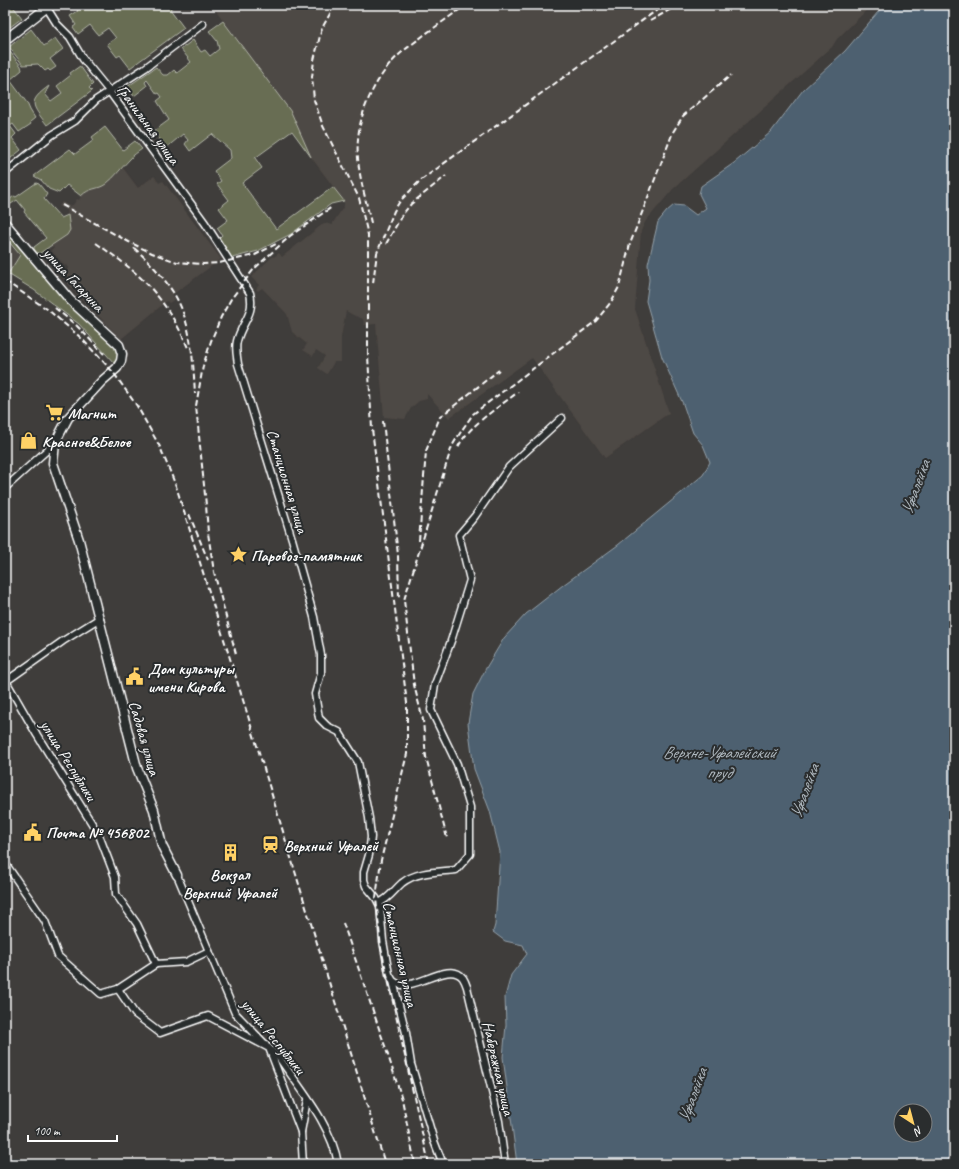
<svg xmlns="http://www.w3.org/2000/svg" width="959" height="1169" font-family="Caveat,sans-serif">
<rect width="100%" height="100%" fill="#3f3d3b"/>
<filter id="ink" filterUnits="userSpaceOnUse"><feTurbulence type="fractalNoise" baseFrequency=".025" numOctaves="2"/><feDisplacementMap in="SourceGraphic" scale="8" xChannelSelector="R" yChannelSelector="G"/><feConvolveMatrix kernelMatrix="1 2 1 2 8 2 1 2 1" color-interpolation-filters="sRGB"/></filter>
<g filter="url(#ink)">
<!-- built -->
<g fill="#4e4844">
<path d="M212,5H872L837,39L832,47L673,189L645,222L641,231L635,309L669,413L605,458L532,358L449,418L427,394V399L419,401L411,408L405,419L384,417L376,324L364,325L363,319L353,315L346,311L341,337V362H334L327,374L318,368L325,356L316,350L313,356L303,350L307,344L292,332L287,314L262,288L258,291L256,289L259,285L251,277L273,256L274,257L279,253L282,257L324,223L333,225V223L344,206V201L311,157L291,112Z"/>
<path d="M123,168L138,188L154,176L159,183L163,181L221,259L172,295L175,299L169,303L167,301L121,339L76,293L61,275L69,268L66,265L65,266L51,250L54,247L51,246L67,235L70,230L67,210L59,206L62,202L69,206L73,205L77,199L79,200L82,194L91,189L100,187L106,184Z"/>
<path d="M5,237L20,255L8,274L5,272Z"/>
</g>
<!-- green -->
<g fill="#676d53" stroke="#b3b6a9">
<path d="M5,5H12L22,18L5,31Z"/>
<path d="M74,5H175L170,9L184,28L130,68L120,55L117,57L107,44L116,38L108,28L98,35L90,25L78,34L73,27L76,25L70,16L78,11Z"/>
<path d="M223,21L291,112L311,157L292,131L255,158L262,168L242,183L276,229L333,187L344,201L331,204L291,234L277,241L258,251L232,258L219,238L222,235L217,228L228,220L219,208L229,200L217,184L221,181L214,171L231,158L230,150L212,134L190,151L185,144L188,140L183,134L166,148L154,131L169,120L157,101L162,97L159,93L157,94L147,80L145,82L147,86L134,96L127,87L156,67L163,75H168L174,70L177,73L191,62L181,49L193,40L201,52L205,50L210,56L219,49L217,41L209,31Z"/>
<path d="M31,29L44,46L55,38L63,49L50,59L56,67L50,71L48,69L45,71L38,64L23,65L9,47Z"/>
<path d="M7,48L21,66L22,70L10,80L27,103L30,110L35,118L30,122L31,124L19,132L13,124L10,126L16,134L12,138L21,150L5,163V60L8,58L5,54V50Z"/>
<path d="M80,66L93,84L89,88L92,91L47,125C32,105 27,102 49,86L45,94L51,101L62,93L57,86L71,75L70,73Z"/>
<path d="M105,127L123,150L135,141L142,149C138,152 133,155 130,159C122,167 115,177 106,184C98,190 90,187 81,196L67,185L59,193L49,189L41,180L34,176L70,149L75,154L94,140L92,137Z"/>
<path d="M36,183L39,184L47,194L44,199L61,218L68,215L70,230L67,235L40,253H37L34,249V247L46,238L24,212L25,210L17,200L5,208V203L14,196L16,197Z"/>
<path d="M5,228L115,345C119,352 119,357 114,363L79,324L34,290L8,274L20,255L5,237Z"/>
</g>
<!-- water -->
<path fill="#4d6170" stroke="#94a0a9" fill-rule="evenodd" d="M884,5H954V1141L952,1143L949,1164H517L503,1057L506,1025L505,997L511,975L527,954L523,945L505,941L493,932L495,925L500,852L490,811L474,769L468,723L473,694L486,668L504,638L526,614L563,585L618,545L703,475L710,462L703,445L693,433L683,404L662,357L646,301L649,280L648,264L658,222L667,211L674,205L684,206L696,215L706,208L699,194L701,186L734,163L771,132L803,90L845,51ZM901,1111H925V1135H901Z"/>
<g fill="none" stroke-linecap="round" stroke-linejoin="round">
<defs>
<g id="minor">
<path d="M45,5L57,24L70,37L83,59L109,91L205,223L250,293C255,315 242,321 237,341C235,349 237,356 238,364L292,539L314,617L321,655V673L315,694L319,718L327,726L339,732L358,762L369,818L371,837L369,855L364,872V880L366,886L376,898L380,906L383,941L389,974L393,981L406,1033L411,1064L434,1141L443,1164"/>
<path d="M5,173L52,135L75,121L96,100L145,68L203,24"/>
<path d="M5,488L55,443"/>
<path d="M6,681L37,735L99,835L115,877L116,894L137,924L156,964L118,989"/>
<path d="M5,682L63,641L100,618"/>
<path d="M5,863L45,921L58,956L101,994L118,989L135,1014L160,1033L208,1016L269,1048L301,1132"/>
<path d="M177,875L235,1013L265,1044"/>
<path d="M379,903C390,898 393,891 402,883C417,871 438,872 456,870L470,854V807L457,764L431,710L435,684L451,641L470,580L459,535L475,516L509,467L562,418"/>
<path d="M156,964L186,962L209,951"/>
<path d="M393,981C395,982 399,985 402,985C419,987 451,961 463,978C465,981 466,984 467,987L499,1121L505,1164"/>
<path d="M271,1050L280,1059C301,1090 332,1126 338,1164"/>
<path d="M303,1164L301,1132L307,1100"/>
</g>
<g id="tertiary">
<path d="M5,40L50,5"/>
<path d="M5,223L70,300L119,345L122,354L121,361L117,368L102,381L68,418L55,443L53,463L79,540L137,768L154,810L162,846L177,875"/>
</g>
</defs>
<!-- minor casing -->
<use href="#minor" stroke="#fff" stroke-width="9"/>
<!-- tertiary casing -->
<use href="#tertiary" stroke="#fff" stroke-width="11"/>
<!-- minor -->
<use href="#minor" stroke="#2a2d2e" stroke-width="6"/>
<!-- tertiary -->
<use href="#tertiary" stroke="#2a2d2e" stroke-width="8"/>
<!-- rail -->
<g stroke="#fff" stroke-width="2" stroke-dasharray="6 3" stroke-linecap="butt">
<path d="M335,5L322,28L314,60L312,77L314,100L323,126L359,198L368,235V355L372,429L407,703V754L381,860L376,898L381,948L429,1164"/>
<path d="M650,21L678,5"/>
<path d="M62,205L129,242L152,253L177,262L203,264L219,263L255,255L276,244"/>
<path d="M371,223C367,204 359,177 358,158C355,123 369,89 391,63C400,52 413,44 424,35C438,25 452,15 466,5"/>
<path d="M96,243C113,255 130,267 144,281C163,300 178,324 188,348"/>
<path d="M386,244L402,215L411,204L446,176"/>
<path d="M134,248C149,261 162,275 173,292C192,322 193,360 195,394"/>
<path d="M5,281L47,309L80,337L98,356L113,372L137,406L160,447L176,486L248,716L301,891L385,1164"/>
<path d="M373,283L377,253L394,211L400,201L421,180L664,5"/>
<path d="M55,308L77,326L104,354"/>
<path d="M383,421L398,555L399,600"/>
<path d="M458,447C470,424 498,408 518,392"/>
<path d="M189,514L208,560"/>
<path d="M419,541L426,451L440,417L499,370"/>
<path d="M236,654L214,572L208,533L206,505L196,406L203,366L211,341L221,317L231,299L244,282L254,269L290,236L332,207"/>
<path d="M425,753L447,838"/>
<path d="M426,759L423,720L414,685L404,600L452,446L462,430L473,414L596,321L611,302L619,287L630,244L673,132L683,116L731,75"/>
<path d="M343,923L386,1049L402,1099L415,1164"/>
</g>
</g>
</g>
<!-- icons -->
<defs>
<symbol id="supermarket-bare" viewBox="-9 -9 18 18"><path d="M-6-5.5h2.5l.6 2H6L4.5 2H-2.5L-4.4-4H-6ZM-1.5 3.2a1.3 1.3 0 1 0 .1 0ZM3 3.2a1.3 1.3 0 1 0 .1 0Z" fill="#ffd166" stroke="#2a2d2e" stroke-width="2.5" paint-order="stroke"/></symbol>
<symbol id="shop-bare" viewBox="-9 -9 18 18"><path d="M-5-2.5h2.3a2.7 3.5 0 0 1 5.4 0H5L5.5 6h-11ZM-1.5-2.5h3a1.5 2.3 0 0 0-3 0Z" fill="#ffd166" stroke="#2a2d2e" stroke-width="2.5" paint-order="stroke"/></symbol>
<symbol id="sight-bare" viewBox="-9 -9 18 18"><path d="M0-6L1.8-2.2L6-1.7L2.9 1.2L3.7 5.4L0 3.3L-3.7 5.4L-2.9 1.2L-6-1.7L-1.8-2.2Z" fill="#ffd166" stroke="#2a2d2e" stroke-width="2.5" paint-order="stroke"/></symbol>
<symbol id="civic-bare" viewBox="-9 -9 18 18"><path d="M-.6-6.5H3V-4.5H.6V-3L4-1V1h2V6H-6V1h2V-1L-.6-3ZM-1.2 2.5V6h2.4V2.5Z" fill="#ffd166" stroke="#2a2d2e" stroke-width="2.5" paint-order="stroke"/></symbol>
<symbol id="station-bare" viewBox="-9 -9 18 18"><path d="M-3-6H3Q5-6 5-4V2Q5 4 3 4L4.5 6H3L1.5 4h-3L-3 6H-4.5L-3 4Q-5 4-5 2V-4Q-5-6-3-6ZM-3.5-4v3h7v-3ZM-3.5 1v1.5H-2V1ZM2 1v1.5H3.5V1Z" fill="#ffd166" stroke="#2a2d2e" stroke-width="2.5" paint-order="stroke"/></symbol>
<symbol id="building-bare" viewBox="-9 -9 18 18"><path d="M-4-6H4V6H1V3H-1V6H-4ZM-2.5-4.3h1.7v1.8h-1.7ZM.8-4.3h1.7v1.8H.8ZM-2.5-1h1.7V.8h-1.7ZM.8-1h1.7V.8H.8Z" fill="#ffd166" stroke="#2a2d2e" stroke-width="2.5" paint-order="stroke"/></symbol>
</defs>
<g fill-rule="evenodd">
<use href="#supermarket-bare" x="42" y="400" width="25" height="25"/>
<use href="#shop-bare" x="16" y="428" width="25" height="25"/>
<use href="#sight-bare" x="226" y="542" width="25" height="25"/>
<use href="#civic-bare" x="122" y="664" width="25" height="25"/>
<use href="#civic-bare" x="20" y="820" width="25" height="25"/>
<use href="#station-bare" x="258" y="832" width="25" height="25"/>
<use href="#building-bare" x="218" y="840" width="25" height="25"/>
</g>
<g text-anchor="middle" stroke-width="4" stroke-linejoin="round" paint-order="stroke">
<!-- street labels -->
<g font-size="16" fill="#fff" stroke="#2a2d2e">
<text transform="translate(149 124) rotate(54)" y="6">Гранильная улица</text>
<text transform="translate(74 279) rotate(47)" y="6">улица Гагарина</text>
<text transform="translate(288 481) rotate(73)" y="6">Станционная улица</text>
<text transform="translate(145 738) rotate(74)" y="6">Садовая улица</text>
<text transform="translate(69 760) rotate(58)" y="6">улица Республики</text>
<text transform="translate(401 954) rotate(77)" y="6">Станционная улица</text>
<text transform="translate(274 1036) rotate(51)" y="6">улица Республики</text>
<text transform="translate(499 1068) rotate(77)" y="6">Набережная улица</text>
</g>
<!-- poi labels -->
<g font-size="16" font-weight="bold" fill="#fff" stroke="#2a2d2e" text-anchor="start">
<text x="68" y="419">Магнит</text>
<text x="42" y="447">Красное&amp;Белое</text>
<text x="251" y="561">Паровоз-памятник</text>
<text x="148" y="674">Дом культуры<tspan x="148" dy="18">имени Кирова</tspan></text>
<text x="46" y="838">Почта № 456802</text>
<text x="284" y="851">Верхний Уфалей</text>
<text x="230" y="880" text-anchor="middle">Вокзал<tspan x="230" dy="18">Верхний Уфалей</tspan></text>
</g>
<!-- water labels -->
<g font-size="17" font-style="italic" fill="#afb8bf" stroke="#2a2d2e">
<text transform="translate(915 487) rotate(-70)" y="6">Уфалейка</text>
<text x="719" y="758">Верхне-Уфалейский<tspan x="719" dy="20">пруд</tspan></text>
<text transform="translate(804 791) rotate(-70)" y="6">Уфалейка</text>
<text transform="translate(692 1095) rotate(-70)" y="6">Уфалейка</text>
</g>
</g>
<!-- margin -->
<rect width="959" height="1169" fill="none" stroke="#2a2d2e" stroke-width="20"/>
<rect x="10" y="10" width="939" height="1149" fill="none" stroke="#fff" stroke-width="1.5" filter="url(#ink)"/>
<!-- north arrow -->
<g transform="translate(913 1123) rotate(144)"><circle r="19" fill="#2a2d2e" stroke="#7f8182"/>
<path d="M0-3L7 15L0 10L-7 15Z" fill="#ffd166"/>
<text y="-6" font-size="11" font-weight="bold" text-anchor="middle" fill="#ffffff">N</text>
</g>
<!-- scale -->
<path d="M28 1135v6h89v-6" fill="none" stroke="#ffffff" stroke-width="2"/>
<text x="34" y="1135" font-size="12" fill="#ffffff" stroke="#2a2d2e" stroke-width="3" paint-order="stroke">100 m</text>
</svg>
